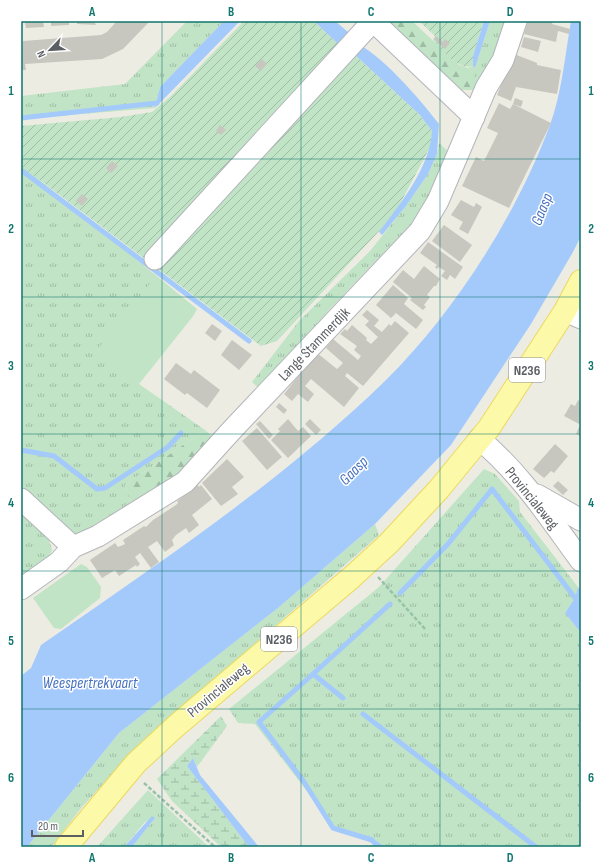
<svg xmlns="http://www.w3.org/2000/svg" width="602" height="868" font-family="'Sofia Sans Condensed',sans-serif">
<defs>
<pattern id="grass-tufts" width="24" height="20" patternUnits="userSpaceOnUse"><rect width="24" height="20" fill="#c0e4c5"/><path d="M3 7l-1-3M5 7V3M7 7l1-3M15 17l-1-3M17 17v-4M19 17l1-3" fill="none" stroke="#9fbca4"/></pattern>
<pattern id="forest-firs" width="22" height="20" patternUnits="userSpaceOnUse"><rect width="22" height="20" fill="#c0e4c5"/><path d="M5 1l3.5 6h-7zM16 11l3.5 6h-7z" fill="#9fbca4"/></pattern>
<pattern id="wetland-marsh" width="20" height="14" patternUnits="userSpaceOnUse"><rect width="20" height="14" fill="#c0e4c5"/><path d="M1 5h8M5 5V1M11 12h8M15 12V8" fill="none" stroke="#9fbca4"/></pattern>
<pattern id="garden-furrows" width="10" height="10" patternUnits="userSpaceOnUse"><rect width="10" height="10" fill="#c0e4c5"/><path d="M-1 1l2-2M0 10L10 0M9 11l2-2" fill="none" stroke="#9fbca4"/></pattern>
</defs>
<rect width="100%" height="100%" fill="#edece3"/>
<!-- grass -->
<g fill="url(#grass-tufts)">
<path d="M187,21H224L160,87L155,108L21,119V96L125,84Z"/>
<path d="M490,21H510L482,83L468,68L473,66L475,68Z"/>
<path d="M439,143L452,155L415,219V226H409L329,310L267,383L264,393L252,382L299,321L370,251L406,206L428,174L437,154Z"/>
<path d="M21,165L197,309L194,315L152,282L98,350L139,384L205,430L125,485L131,505L75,538L21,490Z"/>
<path d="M484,469L495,474L519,501L520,512L578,587L575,598L565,613L581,633V847H385L369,836L370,842L329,823L313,799L255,724L238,723L229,709L379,587Z"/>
<path d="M21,510L48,537L52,550L46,563L21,584Z"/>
<path d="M375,524L379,535L138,746L82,807L51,847H27L119,733L278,608Z"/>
<path d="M148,790L209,847H132L155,818L145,822L124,847H97Z"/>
</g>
<!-- forest -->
<g fill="url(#forest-firs)">
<path d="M385,21H412L459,65L468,68L482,83L474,90H460Z"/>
<path d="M205,430L214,438L178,475L131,505L125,485Z"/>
</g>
<!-- wetland -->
<path fill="url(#wetland-marsh)" d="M221,716L227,726L197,767L193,758L187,766L249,847H221L172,801L157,779Z"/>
<!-- garden -->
<g fill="url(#garden-furrows)">
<path d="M244,21H314L338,44L352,52L420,115L432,131L437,134L394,215L277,341L261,346L21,166V126L121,117L152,112L171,96Z"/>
<path d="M419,21H484L473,56V66C458,71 442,49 433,40L435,36Z"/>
</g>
<!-- pitch -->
<g fill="#c0e4c5">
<path d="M152,281L194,315L139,384L97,350Z"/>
<path d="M81,564L87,567L101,587L100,598L61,629L54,628L33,598Z"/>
</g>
<!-- water -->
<g fill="#a4cafc">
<path d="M224,21H240L155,108L160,87Z"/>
<path d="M314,21H335L348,32L350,37L338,44Z"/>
<path d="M484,21H490L475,68L473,66V56Z"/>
<path d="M571,21H581V236L573,252L531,324L451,445L375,524L278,608L119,733L27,847H21V676L31,668L41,645C159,563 281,482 385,381C454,313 516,216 550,125C562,92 565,55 571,21Z"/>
<path d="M359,44C389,63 417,96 439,124L437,154L428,174L406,206L382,235L379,232C401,203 430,167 432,131L420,115L352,52Z"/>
<path d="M578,587L581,591V633L565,613L575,598Z"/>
<path d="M193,758L200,775L259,847H249L187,766Z"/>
<path d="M152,816L155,818L132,847H124Z"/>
<path d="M368,835L385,847H375L370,842Z"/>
</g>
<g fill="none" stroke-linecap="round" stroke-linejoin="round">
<!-- stream -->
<g stroke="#a4cafc" stroke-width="5">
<path d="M21,118L157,103"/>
<path d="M21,170L249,341"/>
<path d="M21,450L54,456L97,489L105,488L168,447L181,433"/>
<path d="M400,593L448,544L492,489L575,598"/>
<path d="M313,674L390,604"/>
<path d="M343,698L313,674L259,722L304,782L333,828L372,840"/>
<path d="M363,714L536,847"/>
</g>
</g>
<!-- building -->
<g fill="#c8c7bf">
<path d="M43,21L44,27L26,28L25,22Z"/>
<path d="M51,21H69V25L51,26Z"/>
<path d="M77,21H94L96,25L77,24Z"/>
<path d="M117,21H150L123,49L102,59L25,64L26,70H21L23,41L101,35L107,32Z"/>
<path d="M528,21H553L552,24L570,29L569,34L558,31L556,42L524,34Z"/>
<path d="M436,36L443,42L445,39L450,43L445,49L434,39Z"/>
<path d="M524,37L541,41L538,52L521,47Z"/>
<path d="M514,54L537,63V65L561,70L557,94L516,87L511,101L497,95Z"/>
<path d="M262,59L267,64L261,71L255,66Z"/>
<path d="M515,98L523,101L521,107L513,104Z"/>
<path d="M499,103L510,109L513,104L551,123L509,208L462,186L476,157L484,161L498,133L487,128Z"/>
<path d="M220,125L226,130L221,135L216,131Z"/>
<path d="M112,161L118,166L111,173L106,168Z"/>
<path d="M82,194L88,199L82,206L76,201Z"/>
<path d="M461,200L474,207L476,203L482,207L468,234L459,229L463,222L451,215Z"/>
<path d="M444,225L472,245L460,262L432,241Z"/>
<path d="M428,242L463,267L455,279L450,275L447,280L441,276L445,271L439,267L437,269L435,267L437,265L420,253Z"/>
<path d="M424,266L440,279L436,286H434L427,295L430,297L424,305L426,307L423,310L410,300L412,298L393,282L403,270L414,279Z"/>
<path d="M393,285L408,298L404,304L423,320L416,329L396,313L391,318L376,305Z"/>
<path d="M367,310L379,320L374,326L382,332L389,324L391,326L395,321L409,333L363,386L347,373L345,376L359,388L344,407L311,379L305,386L314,394L308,402L298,394L292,401L284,394L317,353L337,369L343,363L326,348L333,339L358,360L361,356L354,350L357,346L340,334L345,329L347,331L352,325L367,338L366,340L371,344L378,337L365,325L369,321L362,315Z"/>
<path d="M212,324L222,331L215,341L205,333Z"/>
<path d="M232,340L252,355L239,370L221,355Z"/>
<path d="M176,363L191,374L194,370L220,390L207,408L187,393L185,395L164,379Z"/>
<path d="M578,400L581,402V425L564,416L571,404L575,406Z"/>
<path d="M279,403L287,410L284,414L276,407Z"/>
<path d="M288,419L298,431L303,427L311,436L288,458L271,440L280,431L278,429Z"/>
<path d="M310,419L321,430L316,435L305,424Z"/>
<path d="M260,421L273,435L269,439L256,424Z"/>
<path d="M579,427L581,428V436L576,434Z"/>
<path d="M257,428L282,457L267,470L242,441Z"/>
<path d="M555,444L568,456L554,473L551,471L544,478L533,469Z"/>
<path d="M227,459L244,477L232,487L238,494L221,506L202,483Z"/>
<path d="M558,481L568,490L563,495L553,486Z"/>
<path d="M198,485L199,487L201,485L212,499L192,515L199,525L189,533L186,528L176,535L172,540L174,545L165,552L157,541L148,547L159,562L151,568L140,553L135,557L140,564L137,567L136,565L119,576L115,570L102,578L90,560L115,543L118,547L123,545L125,544L123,540L144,526L146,527L153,520L176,505L178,503L177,501Z"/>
</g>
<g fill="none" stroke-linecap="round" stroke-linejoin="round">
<defs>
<g id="minor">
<path d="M373,21L474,117"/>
<path d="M155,259L373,21"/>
<path d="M565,311L581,318"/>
<path d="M479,439C520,472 550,519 581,561"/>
<path d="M537,495L581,520"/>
<path d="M21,499L73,547"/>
<path d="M21,589L59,562L73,547L98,536L185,482L231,431L420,231L438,201L486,88L503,60L516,21"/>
</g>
<path id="major" d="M66,847L136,763L176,726L352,577L389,543L439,489L489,428L565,311L581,281"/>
</defs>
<!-- minor casing -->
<use href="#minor" stroke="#b3b5ba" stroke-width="23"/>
<!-- major casing -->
<use href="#major" stroke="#edd85d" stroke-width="24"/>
<!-- path -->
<g stroke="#98c3aa" stroke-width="2.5" stroke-dasharray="4 2" stroke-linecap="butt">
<path d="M378,577L426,630"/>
<path d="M144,783L215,847"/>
</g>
<!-- minor -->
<use href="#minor" stroke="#fff" stroke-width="21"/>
<!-- major -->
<use href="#major" stroke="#fcfaa9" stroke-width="22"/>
</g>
<!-- grid -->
<path fill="none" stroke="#0f766e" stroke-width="1" stroke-opacity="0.55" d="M162,21V847M301,21V847M440,21V847M21,159H581M21,297H581M21,434H581M21,571H581M21,709H581"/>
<g text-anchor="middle" stroke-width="3" stroke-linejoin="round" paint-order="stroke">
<!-- shield labels -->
<g fill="#fff" stroke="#8c8e92" stroke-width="1">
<rect x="509" y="358" width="36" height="24" rx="3"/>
<rect x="261" y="627" width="36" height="24" rx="3"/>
</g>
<g font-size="14" font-weight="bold" fill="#5b5e63">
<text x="527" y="375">N236</text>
<text x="279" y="644">N236</text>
</g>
<!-- street labels -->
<g font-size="15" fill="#5b5e63" stroke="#fff">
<text transform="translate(314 344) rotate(-46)" y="5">Lange Stammerdijk</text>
<text transform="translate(532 498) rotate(51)" y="5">Provincialeweg</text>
<text transform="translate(218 690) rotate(-40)" y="5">Provincialeweg</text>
</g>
<!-- water labels -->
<g font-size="16" font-style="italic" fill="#4772bf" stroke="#fff">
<text transform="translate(541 209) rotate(-68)" y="6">Gaasp</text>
<text transform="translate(353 470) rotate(-45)" y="6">Gaasp</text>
<text x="90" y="688">Weespertrekvaart</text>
</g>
</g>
<!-- border -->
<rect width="602" height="868" fill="none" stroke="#ffffff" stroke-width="44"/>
<!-- north arrow -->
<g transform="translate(50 50) rotate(245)" stroke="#ffffff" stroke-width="3" paint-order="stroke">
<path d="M0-3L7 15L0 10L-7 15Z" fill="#5b5e63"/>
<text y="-6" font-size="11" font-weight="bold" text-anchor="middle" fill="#5b5e63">N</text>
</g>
<!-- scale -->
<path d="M32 830v6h51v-6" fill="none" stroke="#5b5e63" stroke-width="2"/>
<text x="38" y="830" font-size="12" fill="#5b5e63" stroke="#ffffff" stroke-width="3" paint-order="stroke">20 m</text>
<rect x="22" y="22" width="558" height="824" fill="none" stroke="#0f766e" stroke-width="1.5"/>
<g font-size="13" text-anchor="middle" font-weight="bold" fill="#0f766e">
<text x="92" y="16">A</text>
<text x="231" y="16">B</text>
<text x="371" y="16">C</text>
<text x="510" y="16">D</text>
<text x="11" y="95">1</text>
<text x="591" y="95">1</text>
<text x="11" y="233">2</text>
<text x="591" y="233">2</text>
<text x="11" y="370">3</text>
<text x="591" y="370">3</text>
<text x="11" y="507">4</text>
<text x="591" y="507">4</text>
<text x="11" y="645">5</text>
<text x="591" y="645">5</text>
<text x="11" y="782">6</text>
<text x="591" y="782">6</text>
<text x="92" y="862">A</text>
<text x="231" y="862">B</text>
<text x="371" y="862">C</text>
<text x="510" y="862">D</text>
</g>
</svg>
